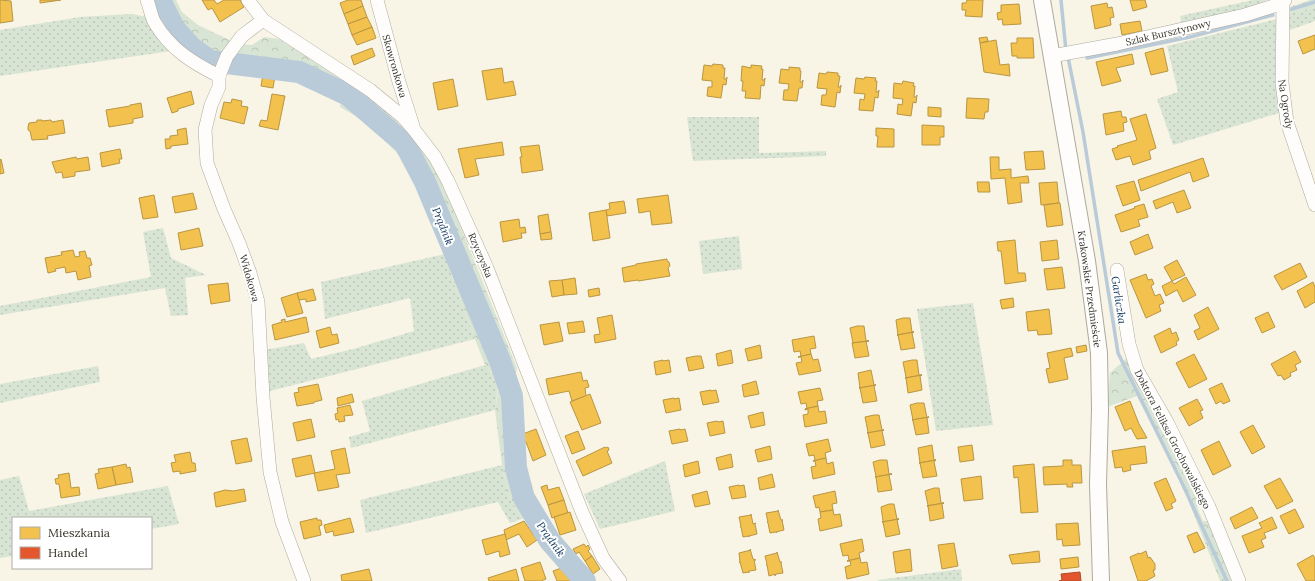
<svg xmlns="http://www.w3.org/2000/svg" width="1315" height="581" font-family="Lora,serif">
<defs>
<pattern id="grass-dots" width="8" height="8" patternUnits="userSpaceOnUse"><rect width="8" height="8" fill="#d9e5d4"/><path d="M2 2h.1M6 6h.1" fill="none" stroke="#bbc5b6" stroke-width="1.8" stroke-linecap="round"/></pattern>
<pattern id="forest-crowns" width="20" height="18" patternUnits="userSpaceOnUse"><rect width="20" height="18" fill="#d9e5d4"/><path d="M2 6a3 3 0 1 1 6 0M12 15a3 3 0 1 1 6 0" fill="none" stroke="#bbc5b6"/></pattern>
</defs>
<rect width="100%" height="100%" fill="#f8f4e6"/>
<!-- grass -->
<g fill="url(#grass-dots)">
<path d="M1253,0H1267L1252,7L1182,25L1180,16Z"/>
<path d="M1296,5V12L1315,7V21L1290,30L1289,7Z"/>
<path d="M131,14L148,17L171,51L0,76V30L80,17Z"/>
<path d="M1277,19L1275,56L1279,113L1173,145L1157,99L1178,92L1167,46Z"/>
<path d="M687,117H759V153L826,151V156L693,161L692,155Z"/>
<path d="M163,228L171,258L206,275L185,278L188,315L171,316L165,288L0,315V306L151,277L143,232Z"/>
<path d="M739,236L742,269L703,274L699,241Z"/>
<path d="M445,254L456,290L475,339L266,392L264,350L304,343L311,359L353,349L414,331L410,298L325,319L321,282Z"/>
<path d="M973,303L993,425L936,431L917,309Z"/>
<path d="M485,365C500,381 498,390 495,410L351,448L349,437L370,431L362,401Z"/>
<path d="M98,366L100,382L0,403V384Z"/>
<path d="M665,461L675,511L600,529L584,494Z"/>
<path d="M502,465L508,495L522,519L510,523L498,502L366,533L360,500Z"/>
<path d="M19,476L29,511L168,486L179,524L151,529V518H13V556L0,558V480Z"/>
<path d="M571,552L595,581H579L559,555Z"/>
<path d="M961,569L962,581H878V580Z"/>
</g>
<!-- forest -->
<g fill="url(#forest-crowns)">
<path d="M155,0H176L182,12L198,25L238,44L252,45L264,37L279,39L366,93L410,134L437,167L517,368L514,382L518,455L522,483L537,515H545L557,541L546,545L539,531L529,517L522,519L508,495L502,465L495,410L498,391L492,373L485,365L456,290L445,254L409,168L395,151L369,124L340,107L341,101L319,86L204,49L173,28L157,8Z"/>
<path d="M1310,0H1315V7L1296,12V5Z"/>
<path d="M1129,356L1201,504L1197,507L1203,521H1208L1234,581H1220L1181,482L1137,396L1107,407L1110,373Z"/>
</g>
<!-- homes -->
<g fill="#f2c14e" stroke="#b99642">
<path d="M0,0L11,1L13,21L0,23Z"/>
<path d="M40,0H61L40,3Z"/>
<path d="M202,0H214L217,4L224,0H240L244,7L220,22L212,8L208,10Z"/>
<path d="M348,0H361L363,6L344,14L340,3Z"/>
<path d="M967,0H983L982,17L965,16L966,10H962V3H966Z"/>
<path d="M1130,0H1145L1147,7L1133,11Z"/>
<path d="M1107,3L1108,8L1112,7L1114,17L1110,18L1111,25L1095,29L1091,6Z"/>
<path d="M1019,4L1021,24L1003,25L1002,19L998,20L997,13L1001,12V5Z"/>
<path d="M363,6L367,17L348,24L344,14Z"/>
<path d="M367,17L372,27L352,35L348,24Z"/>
<path d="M1140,21L1142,31L1122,35L1120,24Z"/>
<path d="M372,27L376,38L357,45L352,35Z"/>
<path d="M1315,35V49L1303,54L1298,41Z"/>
<path d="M987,37L988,41L980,43L979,38Z"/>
<path d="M1017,38H1033L1034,58H1017V56H1012L1011,43H1017Z"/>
<path d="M996,40L1000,65L1009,64L1010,76L984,72L980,43Z"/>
<path d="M372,48L375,56L354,65L351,56Z"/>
<path d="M1163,48L1168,71L1151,75L1145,53Z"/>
<path d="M1132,54L1134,64L1116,68L1121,81L1102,86L1096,62Z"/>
<path d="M713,64L723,65V68H725L724,79H726L727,77L726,85L723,84L721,98L707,96L708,87H712V81L702,80L704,65L712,66Z"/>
<path d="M751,65L762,66L761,69H763L762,80H764L765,78L764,86L761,85L760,99L745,98L746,91H742L743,81H741L742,66L751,68Z"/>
<path d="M789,67L800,68V71H801L800,82H802L803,80L802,88H799L797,101L783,100L784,90H788L789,84L779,83L781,69L789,70Z"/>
<path d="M502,68L504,83L513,81L516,95L487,100L482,71Z"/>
<path d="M827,72L838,73V76H840L838,87H840L841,85L840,93L837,92L835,107L821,105L822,95H826L827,89L817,88L819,73L826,74Z"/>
<path d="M263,74L275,76L273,88L261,86Z"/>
<path d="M865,77L876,78L875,81H877L876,92H878L879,90L878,98L875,97L873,111L859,110L860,99L864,100L865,94L854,93L856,78L864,79Z"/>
<path d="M453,79L458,106L438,110L433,83Z"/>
<path d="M903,81L914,83L913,86H915L914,97H916L917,95L916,103L913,102L911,116L897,114L898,104L902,105L903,99L893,98L894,83L902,84Z"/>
<path d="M191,91L194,104L178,109V111L172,113L167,98Z"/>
<path d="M272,94L285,96L278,130L259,126L261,120L267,121Z"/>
<path d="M967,98L989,99L988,112H985L984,119L966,118Z"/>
<path d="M232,99L242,101L241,106L248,107L244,124L220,118L224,102L231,103Z"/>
<path d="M141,103L143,117L133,119V123L109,127L106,110L130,106V105Z"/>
<path d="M928,107L941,108V117L928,116Z"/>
<path d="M1121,111L1122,117H1126L1127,122L1123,123L1124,131L1106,135L1103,114Z"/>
<path d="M1146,114L1156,148L1149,151L1151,159L1133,165L1130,156L1116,160L1112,149L1118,147L1117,146L1137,140L1130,119Z"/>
<path d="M37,120H42V121L51,120L52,122L63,120L65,133L47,136L48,139L32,140L30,131L28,130V127L29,123L37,122Z"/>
<path d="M922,125L944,126V137H940V145H922Z"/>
<path d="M186,128L188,144L171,146V148L166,149L165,139H170V136L178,135L177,130Z"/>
<path d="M876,128L894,129V147H877L878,136H876Z"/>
<path d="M502,142L504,155L475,159L479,175L465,178L458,149Z"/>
<path d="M539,145L543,170L522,173L520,157H522L520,147Z"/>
<path d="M120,149L122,159H119L120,163L102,167L100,153Z"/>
<path d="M1043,151L1045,169L1026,170L1024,152Z"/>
<path d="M76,157L77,159L88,157L90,170L75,172V176L63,178L62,172L56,173L52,162Z"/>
<path d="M990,157H999V170L1011,169V178L1028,176L1029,183H1020L1022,202L1008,204L1005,178L991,179Z"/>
<path d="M1203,158L1209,176L1193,182L1190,172L1141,191L1138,180Z"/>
<path d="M1,159L4,173L0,174V160Z"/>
<path d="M1134,181L1140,200L1123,206L1116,186Z"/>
<path d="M977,182H989L990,192H978Z"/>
<path d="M1057,182L1059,203L1041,205L1039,183Z"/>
<path d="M1184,190L1191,208L1177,213L1173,202L1156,209L1153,201Z"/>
<path d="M193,193L197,209L175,213L172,197Z"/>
<path d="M154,195L158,217L143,219L139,198Z"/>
<path d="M668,195L672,223L652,225L650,211L639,213L637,199Z"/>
<path d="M624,201L626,213L607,216L606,210L610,209L609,203Z"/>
<path d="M1059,203H1060L1063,225L1047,227L1044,205Z"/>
<path d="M1144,204L1148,217L1138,220L1140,226L1121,232L1115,215L1135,208L1134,207Z"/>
<path d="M606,210L610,238L593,241L589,213Z"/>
<path d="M548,214L551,232L540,234L538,216Z"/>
<path d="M519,219L520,228L525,227L526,233H521L522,238L503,242L500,222Z"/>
<path d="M199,228L203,246L181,250L178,233Z"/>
<path d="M551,232L552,239L541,240L540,234Z"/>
<path d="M1148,234L1153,248L1135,255L1130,242Z"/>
<path d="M1015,240L1018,273H1025L1026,281L1005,284L1001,251H998L997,242Z"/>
<path d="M1057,240L1059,259L1042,261L1040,242Z"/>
<path d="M73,250L75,257L80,256L79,252L85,251L87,258H90L92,265L89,266L91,277L78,280L76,271L66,273L65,267L55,269L56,271L48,273L45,258L62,255L61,252Z"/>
<path d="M667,259V261L669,262L670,266L668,268L670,276L638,281V280L624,282L622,268L636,265V264Z"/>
<path d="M1177,260L1185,275L1172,281L1174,284L1186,277L1196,295L1183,302L1177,290L1166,296L1162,286L1172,281L1164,267Z"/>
<path d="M1300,263L1307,277L1282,290L1274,276Z"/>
<path d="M1062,267L1065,288L1047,290L1044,269Z"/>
<path d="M1146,274L1148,280L1152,279L1154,284L1151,286L1155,296L1160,294L1164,303L1159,305L1161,311L1146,318L1130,280Z"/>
<path d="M575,278L577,294L564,295L562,280Z"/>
<path d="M562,280L564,295L552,297L549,281Z"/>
<path d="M1313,282L1315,287V302L1305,308L1297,291Z"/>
<path d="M228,283L230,301L211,304L208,285Z"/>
<path d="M599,288L600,295L589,297L588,290Z"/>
<path d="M313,289L316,300L306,302V299L299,300L297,293Z"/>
<path d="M297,293L303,313L287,317L281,298Z"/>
<path d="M1013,298L1014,307L1002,309L1000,300Z"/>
<path d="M1208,307L1219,329L1198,340L1194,331L1200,328L1194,315Z"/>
<path d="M1049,309L1052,334L1038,335L1037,330L1028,331L1026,312Z"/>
<path d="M1268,312L1275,327L1262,333L1255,318Z"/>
<path d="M612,315L616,339L595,343L594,335L600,334L597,318Z"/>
<path d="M306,317L309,332L275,340L272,325L282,322L281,320L285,319V322Z"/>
<path d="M903,318H910L912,332H914L897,335H898L896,320Z"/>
<path d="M583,321L585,332L569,334L567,323Z"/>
<path d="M559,322L563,341L544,345L540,325Z"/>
<path d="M857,326H864L866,341H869L852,343H853L850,328Z"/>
<path d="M330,327L332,335L337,334L339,343L320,348L316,331Z"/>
<path d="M1170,328L1172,334L1176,332L1179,340L1176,342L1177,345L1161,353L1154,336Z"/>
<path d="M914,332L912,333L915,348L901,350L898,335H897Z"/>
<path d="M814,336L816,348L810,349L811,354L798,357L801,356L800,351L794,352L792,340Z"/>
<path d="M866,341L869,356L855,358L852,343L869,341Z"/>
<path d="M760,345L762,358L748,361L745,349Z"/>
<path d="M1086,345L1087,351L1077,353L1076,347Z"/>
<path d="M1071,348L1073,356L1064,358L1068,379L1049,383L1046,369L1050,368L1047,353Z"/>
<path d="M731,350L733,363L718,366L716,354Z"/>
<path d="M1295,351L1301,362L1295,365L1297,370L1290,373L1291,376L1284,380L1281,375L1278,376L1271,364Z"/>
<path d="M811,354L813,360L818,359L821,371L799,375L796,363L802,362L801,357H798Z"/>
<path d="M1194,354L1207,379L1189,388L1176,363Z"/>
<path d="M696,356H701L704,368L689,371L686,358Z"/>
<path d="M663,360V361L669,360L671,372L656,375L654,362Z"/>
<path d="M912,360H917L919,375H922L905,378L906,377L903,362Z"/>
<path d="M871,370L874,385H876L859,388H860L858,373Z"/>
<path d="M581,372L583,381L587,380L589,387L585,388L586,396L572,401L569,391L549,395L546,379Z"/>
<path d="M922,375L920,376L922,390L908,393L906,378H905Z"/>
<path d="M756,381L759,394L744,397L742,385Z"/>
<path d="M1222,383L1230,401L1223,404L1221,401L1216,404L1209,389Z"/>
<path d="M318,384L322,400L314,402V403L297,406L294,393L299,392L298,388Z"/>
<path d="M876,385L874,386L877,401L863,403L860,388H859Z"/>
<path d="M820,388L823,400L817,401L818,406L805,409L807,408L806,403L801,404L798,392Z"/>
<path d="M711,390V391L716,390L719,402L703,405L700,392Z"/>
<path d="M352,394L354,402L338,406L337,398Z"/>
<path d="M590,394L601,423L582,430L570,402Z"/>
<path d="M674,398V399L679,398L681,410L666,413L663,400Z"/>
<path d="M1197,399L1203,410L1200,411L1203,418L1189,426L1179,408Z"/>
<path d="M1130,401L1139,424L1147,438L1137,439L1131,428L1125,431L1115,407Z"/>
<path d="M917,403H924L927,418L929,417L912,420H913L910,405Z"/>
<path d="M350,405L353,415L344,416L345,421L339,422L338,419L336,420L335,414L338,413L337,408Z"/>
<path d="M818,406L819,412L825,411L827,423L805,427L803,415L808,414V409L805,410V409Z"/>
<path d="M763,412L765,425L751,428L748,416Z"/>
<path d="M874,415H879L882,430H884L867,433L868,432L865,417Z"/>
<path d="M929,417L927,418L929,433L916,435L913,421L912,420Z"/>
<path d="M311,419L315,437L297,441L293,423Z"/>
<path d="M717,421L718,422L723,421L725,433L710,436L707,423Z"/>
<path d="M1253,425L1265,447L1252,454L1240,432Z"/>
<path d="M536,429L546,455L533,461L526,442L523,443L520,435Z"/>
<path d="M680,429V430L685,429L688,441L672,444L669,431Z"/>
<path d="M884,430L882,431L885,445L871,448L868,433H867Z"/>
<path d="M578,431L585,449L572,454L565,436Z"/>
<path d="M247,438L252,461L236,464L231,441Z"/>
<path d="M828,439L831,451L825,453L826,458L813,461L815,460L814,455L809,456L806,444Z"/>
<path d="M1219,441L1231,466L1213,475L1201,450Z"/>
<path d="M932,445L934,460H936L919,463H920L918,448Z"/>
<path d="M972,445L974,460L960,462L958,447Z"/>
<path d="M770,446L772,459L758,462L755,450Z"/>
<path d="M1145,446L1147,463L1130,465L1131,470L1123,472L1122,467L1115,468L1112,451Z"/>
<path d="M605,447L606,448L608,447L609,450L607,451L612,463L583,476L576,461Z"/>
<path d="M345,448L350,473L336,475L339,487L318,491L314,473L335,469L331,451Z"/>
<path d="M190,452L192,463H195L196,471L180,474V471L173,472L171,463L176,462L174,455Z"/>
<path d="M731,454L733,467L719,470L716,458Z"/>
<path d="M311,455L315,473L296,477L292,459Z"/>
<path d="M826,458L827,464L833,462L835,474L813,479L811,467L816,466L815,461H813Z"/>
<path d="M880,460H887L889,474H892L875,477L876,476L873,462Z"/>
<path d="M936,460L934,462L937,476L923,478L920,463H919Z"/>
<path d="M1063,460H1072V465H1081L1082,483H1072L1073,487H1067V484L1044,485L1043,467L1063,466Z"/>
<path d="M698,461L700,473L685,477L683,465Z"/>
<path d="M126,464L127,468L130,467L133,482L116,485L112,467Z"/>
<path d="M1034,464L1038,512L1021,513L1018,477L1014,478L1013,466Z"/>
<path d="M112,467L116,485L98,489L95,474L99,473L98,469Z"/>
<path d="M69,473L71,488L79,487L80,495L61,498L59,484H56L55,479L59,478L58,475Z"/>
<path d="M772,474L775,487L760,490L758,478Z"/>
<path d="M892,474L889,475L892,490L878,492L876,477H875Z"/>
<path d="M981,476L983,499L964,501L961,479Z"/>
<path d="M1166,478L1176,501L1171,504L1173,508L1166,511L1154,483Z"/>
<path d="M1280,478L1293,501L1277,509L1264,486Z"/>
<path d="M547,485L548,490L559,487L564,500L548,505L541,487Z"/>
<path d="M739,485V486L744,485L746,497L732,499L729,487Z"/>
<path d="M934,488H939L941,503H944L927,506L928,505L925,491Z"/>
<path d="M244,489L246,501L216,507L214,493L225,490L233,491Z"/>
<path d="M707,491L710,504L695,507L692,495Z"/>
<path d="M835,491L837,503L832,504L833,510L820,512L819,507L816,508L813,496Z"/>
<path d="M564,500L568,513L552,518L548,505Z"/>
<path d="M944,503L942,504L944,518L930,521L928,506H927Z"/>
<path d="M889,504H894L897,519H899L882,522L883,521L881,507Z"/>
<path d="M1252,507L1258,518L1235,529L1230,518Z"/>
<path d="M1295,509L1304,527L1289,534L1280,516Z"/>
<path d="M778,510L781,520H783H782L784,530L776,532L777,533L776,532L770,533L768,523L767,522H768L766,513L778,511Z"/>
<path d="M833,510L834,515L840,514L842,526L820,531L818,519L821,518L820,512Z"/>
<path d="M570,512L576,530L560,535L554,517Z"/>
<path d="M751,514L753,524L756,523L755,524L757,534L749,536V537V536L743,537L741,527H740L741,526L739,517L751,515Z"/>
<path d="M1272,517L1277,528L1264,533L1266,538L1261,540L1264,547L1249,553L1242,536L1262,528L1259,523Z"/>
<path d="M317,518V520H321L322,525L319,526L321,535L304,539L300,522Z"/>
<path d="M350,518L354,532L334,536L333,531L326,533L324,525Z"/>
<path d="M899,519L897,520L900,534L886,537L883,522H882Z"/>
<path d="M524,521L537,540L527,547L519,534L506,540L504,530Z"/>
<path d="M1078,523L1080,545L1063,546L1062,539L1057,540L1056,524Z"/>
<path d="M1197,532L1205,548L1194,553L1187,536Z"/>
<path d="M505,534L510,554L500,557L499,551L486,555L482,540Z"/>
<path d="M862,539L864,551L859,553L860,558L847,561L849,560L848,555L843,556L840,544Z"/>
<path d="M954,543L958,566L942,569L938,545Z"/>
<path d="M584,544L586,547L588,545L590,549L588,551L592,556L585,561L579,552L576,554L573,549Z"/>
<path d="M750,549L753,559L756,560H754L756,570L749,571V573L748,572L743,573L740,562H739H740L739,553L751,550Z"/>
<path d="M910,549L912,571L896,573L893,552Z"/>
<path d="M1039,551L1040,562L1012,564L1009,555Z"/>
<path d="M1146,551L1148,558L1150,557L1155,564V570H1153L1155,576L1146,581H1138L1130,557L1139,553L1140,554Z"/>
<path d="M777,552L780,562H782L781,563L783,573L776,574L775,576V574L769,576L767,565H766L767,564L765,556L777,553Z"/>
<path d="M1313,555L1315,558V581H1306L1297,564Z"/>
<path d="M592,556L600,569L593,574L585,561Z"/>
<path d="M1078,557L1079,567L1061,569L1060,559Z"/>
<path d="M860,558L861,563L867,562L869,574L847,579L845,567L851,565L850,561H847Z"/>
<path d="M540,562L546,579L541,581H525L521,568Z"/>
<path d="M564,567L576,581H557L553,571Z"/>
<path d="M369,569L372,581H342L341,575Z"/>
<path d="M516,569L519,581H489L488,578Z"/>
</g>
<!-- shops -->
<path fill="#e4572e" stroke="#af4c2b" d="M1080,572L1081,581H1059L1062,580L1061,574Z"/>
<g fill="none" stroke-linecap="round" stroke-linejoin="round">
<!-- stream -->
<g stroke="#b9cad9" stroke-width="3.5">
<path d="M1061,0L1066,51"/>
<path d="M1292,9L1315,2"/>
<path d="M1068,57L1083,132L1118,353L1183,485L1227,581"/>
<path d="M1087,58L1190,37L1273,15"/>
</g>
<!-- river -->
<path stroke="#b9cad9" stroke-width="22" d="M160,0L174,28L191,47L210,61L299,72L348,95L405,144L425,182L500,361L512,396L516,468L524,498L550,541L585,581"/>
<defs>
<g id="minor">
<path d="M147,0C150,7 151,17 155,23C170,49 193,63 219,76"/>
<path d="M248,0L263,20L370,90L403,117L415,131L435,157L448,181L487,268L582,512L603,558L620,581"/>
<path d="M377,0L399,82L413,126"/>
<path d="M1285,0L1283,3L1282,83L1287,122L1315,205"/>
<path d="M263,20L242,36L227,56L219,76V87L211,105L205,130L207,163L224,209L239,243L250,273L258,302L263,397L270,472L282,522L304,581"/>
<path d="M1052,56L1117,44L1138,39L1245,15L1283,3"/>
<path d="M1117,270L1129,344L1137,370L1167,422L1209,507L1239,581"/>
</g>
<path id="major" d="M1042,0L1087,261L1099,353L1100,409L1098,484L1101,581"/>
</defs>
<!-- minor casing -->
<use href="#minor" stroke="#aeaa9e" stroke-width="14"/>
<!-- major casing -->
<use href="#major" stroke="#aeaa9e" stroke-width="18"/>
<!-- minor -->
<use href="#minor" stroke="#fefdfb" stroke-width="13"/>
<!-- major -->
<use href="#major" stroke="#fefdfb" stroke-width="16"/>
</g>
<g text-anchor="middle" stroke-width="4" stroke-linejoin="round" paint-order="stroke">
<!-- street labels -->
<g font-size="10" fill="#343125" stroke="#fff">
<text transform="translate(1168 32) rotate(-13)" y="4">Szlak Bursztynowy</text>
<text transform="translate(395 66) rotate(74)" y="4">Skowronkowa</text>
<text transform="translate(1286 104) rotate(81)" y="4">Na Ogrody</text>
<text transform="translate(481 255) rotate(67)" y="4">Rzyczyska</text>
<text transform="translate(250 278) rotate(74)" y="4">Widokowa</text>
<text transform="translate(1090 289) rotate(82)" y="4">Krakowskie Przedmieście</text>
<text transform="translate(1173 439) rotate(63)" y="4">Doktora Feliksa Grochowalskiego</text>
</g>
<!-- water labels -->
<g font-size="11" font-style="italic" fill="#163d63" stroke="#fff">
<text transform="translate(443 226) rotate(68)" y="4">Prądnik</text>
<text transform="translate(1119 300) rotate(81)" y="4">Garliczka</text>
<text transform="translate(551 539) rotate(54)" y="4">Prądnik</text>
</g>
</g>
<!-- legend -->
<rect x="12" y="517" width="140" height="52" fill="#ffffff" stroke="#aeada8"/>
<rect x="20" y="527" width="20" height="12" fill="#f2c14e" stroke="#aeada8"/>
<text x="48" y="537" font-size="12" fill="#343125">Mieszkania</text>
<rect x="20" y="547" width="20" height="12" fill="#e4572e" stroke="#aeada8"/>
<text x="48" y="557" font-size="12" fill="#343125">Handel</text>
</svg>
